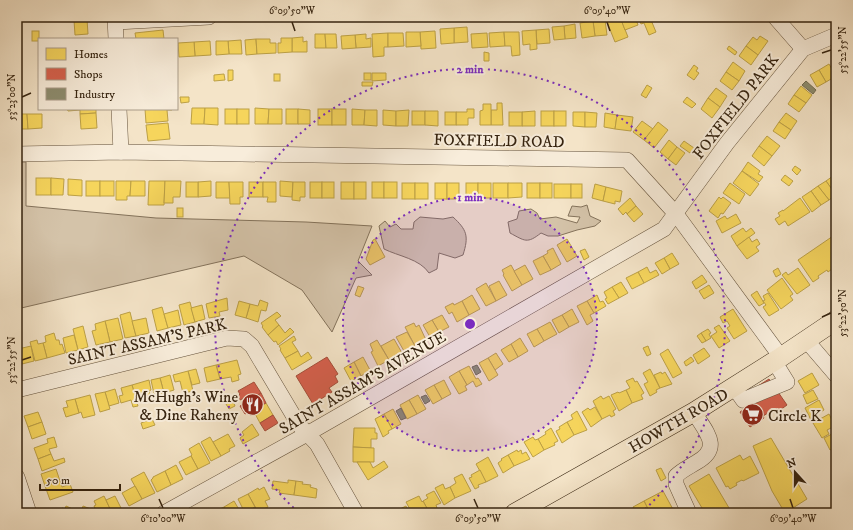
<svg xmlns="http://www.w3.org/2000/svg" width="853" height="530" font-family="'IM FELL DW Pica',serif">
<rect width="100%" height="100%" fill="#f4e4c8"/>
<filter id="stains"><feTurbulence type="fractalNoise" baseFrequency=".005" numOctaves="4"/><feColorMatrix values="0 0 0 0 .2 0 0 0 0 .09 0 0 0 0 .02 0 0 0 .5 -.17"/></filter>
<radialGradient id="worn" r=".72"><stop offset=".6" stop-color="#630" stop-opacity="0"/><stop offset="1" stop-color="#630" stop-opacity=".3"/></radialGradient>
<!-- green -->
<g fill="#d4c3a9" stroke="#84735c">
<path d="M17,162H26V206L156,218L306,222L372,226L358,261L372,275L356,278L332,332L302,290L244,256L17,309Z"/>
<path d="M587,205L590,216L601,221L595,226L577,230L558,236H548L541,233C527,244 525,241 510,233L508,222L517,219L519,211L531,209L537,213L540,219L556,217L577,223L580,217L568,216L572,206L581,207Z"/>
<path d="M420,217L443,219L453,217C467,230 469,236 463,255L455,258L439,253L437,269L429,273C420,259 398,256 384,249L379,226L385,221L390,227L396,224L401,229H413L414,222Z"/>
</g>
<!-- homes -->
<g fill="#f6d55c" stroke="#bca045">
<path d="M620,17L628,37L615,42L607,22Z"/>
<path d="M620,17H635L638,25L625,30Z"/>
<path d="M638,17H653L654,19L651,20L656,32L649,35L644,23L641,24Z"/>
<path d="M87,19L88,34L75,35L74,20Z"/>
<path d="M605,20L607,35L595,36L593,21Z"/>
<path d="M593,21L595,36L582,38L580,23Z"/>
<path d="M575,24L576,38L565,39L564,26Z"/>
<path d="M564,26L565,39L554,40L552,27Z"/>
<path d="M467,27L468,42L454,43V28Z"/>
<path d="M454,28V43L441,44L440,29Z"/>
<path d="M549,29L550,43L537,44L536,30Z"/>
<path d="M163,30L164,39H136L135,33Z"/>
<path d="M536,30L537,49L530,50V44L523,45L522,31Z"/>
<rect x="32" y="31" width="7" height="10"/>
<path d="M435,31L436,48L421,49L420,32Z"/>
<path d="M406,32H420L421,46L406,47Z"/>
<path d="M504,32L505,46L490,47L489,33Z"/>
<path d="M504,32H519L520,55L512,56L511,46H505Z"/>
<path d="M388,33V47H384V56L373,57L372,34Z"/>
<path d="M388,33H403L404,46L388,47Z"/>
<path d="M487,33L488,47L472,48L471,34Z"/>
<path d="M315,34H325L326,48H315Z"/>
<path d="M325,34H336L337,48H326Z"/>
<path d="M366,34V39L371,38V47L356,48L355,35Z"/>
<path d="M355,35L356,48L342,49L341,36Z"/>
<path d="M760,36L768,41L758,55L746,46L753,37L757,40Z"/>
<path d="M303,37V42L307,41V52H292V38Z"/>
<path d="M281,38H292V52L278,53V43H281Z"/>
<path d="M256,39L257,54L246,55L245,40Z"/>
<path d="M256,39H270V43H276V53L257,54Z"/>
<path d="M241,40L242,54H229L228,41Z"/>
<path d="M210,41L211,55L195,56L194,42Z"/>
<path d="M216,41H228L229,54L216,55Z"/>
<path d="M194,42L195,56L179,57L178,43Z"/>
<path d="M729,46L737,52L735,55L727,49Z"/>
<path d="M746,46L758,55L751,65L739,56Z"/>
<path d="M484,52L489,53V61H484Z"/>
<path d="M733,62L745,71L739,81L726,72Z"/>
<path d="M829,64L836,76L826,82L819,70Z"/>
<path d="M694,65L698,68L696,71L699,73L694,80L687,75Z"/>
<path d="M228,70H233V80L228,81Z"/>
<path d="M819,70L826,82L817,87L810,75Z"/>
<path d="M726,72L739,81L732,90L720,81Z"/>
<rect x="364" y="73" width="7" height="7"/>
<path d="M372,73H386V80L372,81Z"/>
<path d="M224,74L225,80L214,81V75Z"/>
<rect x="274" y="74" width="6" height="7"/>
<path d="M362,82H373L372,86H362Z"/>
<path d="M647,85L652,88L646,98L641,95Z"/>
<path d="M801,86L812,95L806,103L794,95Z"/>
<path d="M716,88L727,96L720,107L708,98Z"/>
<path d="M794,95L806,103L799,112L788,104Z"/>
<path d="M180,97H189V102L181,103Z"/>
<path d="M687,97L696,104L692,108L683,102Z"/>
<path d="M708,98L720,107L712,118L701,109Z"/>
<path d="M497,103H502L503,125H491V110H497Z"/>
<path d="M483,104H491V125H480V111L483,110Z"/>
<path d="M192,108H205L204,124H191Z"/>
<path d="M205,108H218V125L204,124Z"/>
<path d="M255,108L269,109L268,124H255Z"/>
<path d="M67,109H96V113L80,114V110L68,111Z"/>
<path d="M145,109H172V110H167L168,121L146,123Z"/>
<rect x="225" y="109" width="12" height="15"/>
<rect x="237" y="109" width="12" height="15"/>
<path d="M269,109H282V124H268Z"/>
<rect x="286" y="109" width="12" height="15"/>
<path d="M298,109L310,110V124H298Z"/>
<rect x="318" y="109" width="14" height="16"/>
<rect x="332" y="109" width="14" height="16"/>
<path d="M352,109L365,110L364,125H352Z"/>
<path d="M467,109H474V118H468V125H456V112H467Z"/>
<path d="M365,110H377V126L364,125Z"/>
<path d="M383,110L396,111V126L383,125Z"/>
<path d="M409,110L408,126H396V111Z"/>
<rect x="412" y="111" width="13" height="14"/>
<path d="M425,111H438V126L425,125Z"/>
<path d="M535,111V126H522V112Z"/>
<rect x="541" y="111" width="13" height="15"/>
<rect x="554" y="111" width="12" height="15"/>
<rect x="445" y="112" width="11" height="13"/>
<rect x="509" y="112" width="13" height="14"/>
<path d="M573,112H585V127L573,126Z"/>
<path d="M585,112L597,113L596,127H585Z"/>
<path d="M96,113L97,128L81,129L80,114Z"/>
<path d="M605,113L617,115L615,129L604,127Z"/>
<path d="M786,113L797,121L791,130L779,122Z"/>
<path d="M17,114H27L28,129H17Z"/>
<path d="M27,114H42V128L28,129Z"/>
<path d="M617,115L633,117L631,131L615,129Z"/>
<path d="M642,121L653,129L644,140L633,132Z"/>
<path d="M658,122L668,130L654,148L644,140Z"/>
<path d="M779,122L791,130L785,139L773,131Z"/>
<path d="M168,123L170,139L148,141L146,125Z"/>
<path d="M767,136L780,146L772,156L759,146Z"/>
<path d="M669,140L677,147L668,159L660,152Z"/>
<path d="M684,141L694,148L690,153L680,146Z"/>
<path d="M759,146L772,156L764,166L752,156Z"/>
<path d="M677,147L685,153L676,165L668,159Z"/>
<path d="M748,162L760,171L758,174L763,177L759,182L742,171Z"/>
<path d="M795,166L801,170L797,175L792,170Z"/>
<path d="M742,171L759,184L750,196L733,183Z"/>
<path d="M785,175L793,181L789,186L781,180Z"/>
<path d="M833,176L836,181V195L826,181Z"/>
<rect x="36" y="178" width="15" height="17"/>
<path d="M51,178L64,179L63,195H51Z"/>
<path d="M68,179L82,180V196L68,195Z"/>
<rect x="86" y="181" width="14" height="15"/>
<rect x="100" y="181" width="14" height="15"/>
<path d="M116,181H131L130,196H127V200H116Z"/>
<path d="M131,181H145V196H130Z"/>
<path d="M149,181H165L164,205H148Z"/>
<path d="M165,181H181L180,197H173V203H164Z"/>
<path d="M211,181V196L198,197V182Z"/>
<path d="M280,181L293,182L292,197L280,196Z"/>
<path d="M826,181L836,195L829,200L818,186Z"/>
<rect x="186" y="182" width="12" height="15"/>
<path d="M216,182H229L230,198H216Z"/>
<path d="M229,182H243V197H240V204H230Z"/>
<rect x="249" y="182" width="14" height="15"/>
<path d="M263,182H276V202H267L268,197H263Z"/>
<path d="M293,182H305V197H300V201L292,200Z"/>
<rect x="310" y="182" width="12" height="16"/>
<rect x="322" y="182" width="12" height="16"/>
<rect x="341" y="182" width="13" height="17"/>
<rect x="354" y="182" width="12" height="17"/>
<rect x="372" y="182" width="12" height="16"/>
<rect x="384" y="182" width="13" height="16"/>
<rect x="402" y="183" width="13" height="16"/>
<rect x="415" y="183" width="13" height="16"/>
<rect x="435" y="183" width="12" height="16"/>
<rect x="447" y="183" width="12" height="16"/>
<rect x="466" y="183" width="12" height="15"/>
<rect x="478" y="183" width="13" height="15"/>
<rect x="493" y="183" width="15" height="15"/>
<path d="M508,183H522V197L508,198Z"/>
<rect x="527" y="183" width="13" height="15"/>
<rect x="540" y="183" width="12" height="15"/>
<path d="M730,183L745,194L739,204L723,193Z"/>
<rect x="554" y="184" width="17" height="14"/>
<rect x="571" y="184" width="11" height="14"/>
<path d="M595,184L606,187L603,201L592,198Z"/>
<path d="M818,186L829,200L821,205L811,191Z"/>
<path d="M606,187L622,191L620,202L615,201V204L603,201Z"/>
<path d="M811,191L821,205L812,212L802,197Z"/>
<path d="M719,197L721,199L723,197L731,203L723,214L721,213L718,218L709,211Z"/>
<path d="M630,198L636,206L627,214L626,212L623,215L618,209Z"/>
<path d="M800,198L810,212L788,226L785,221L779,225L775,219L780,216L778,213L783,210V211Z"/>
<path d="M636,206L643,214L634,222L627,214Z"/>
<rect x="177" y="208" width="6" height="9"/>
<path d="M736,214L741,223L722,233L716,221L725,216L727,219Z"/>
<path d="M743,228L746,232L751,228L755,233L737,246L731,236Z"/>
<path d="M836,234V266L828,272L827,270L818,276L819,278L813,282L798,260Z"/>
<path d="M749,237L752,242L757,239L760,244L756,247L759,251L747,259L737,246Z"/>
<path d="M375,239L385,257L370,265L366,259L373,240Z"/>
<path d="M567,239L577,256L567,262L557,245Z"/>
<path d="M553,248L561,264L551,270L543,256L548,253L547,251Z"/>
<path d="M585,249L589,257L584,260L580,251Z"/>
<path d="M672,253L679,264L670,269L664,258Z"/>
<path d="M543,256L551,270L540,275L533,261Z"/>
<path d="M664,258L670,269L662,274L655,263Z"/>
<path d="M511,265L522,285L512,291L503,275L504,274L502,270Z"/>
<path d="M525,265L533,279L522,285L514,271Z"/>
<path d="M647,267L650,273L656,270L659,275L644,283L638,272Z"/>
<path d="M778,268L781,274L776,277L773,271Z"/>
<path d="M798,268L810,285L797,294L782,275L786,272L788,275Z"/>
<path d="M638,272L644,283L632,289L626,278Z"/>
<path d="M702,275L707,282L696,289L692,282Z"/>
<path d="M782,278L793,294L790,296L793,300L781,309L767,290Z"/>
<path d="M499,281L507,295L496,301L489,286Z"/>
<path d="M621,282L628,293L619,298L612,287Z"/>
<path d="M486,283L496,301L486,306L476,289Z"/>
<path d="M709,285L714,293L704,299L699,291Z"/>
<path d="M358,286L364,288L360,297L355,295Z"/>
<path d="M612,287L619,298L608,304L605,299L607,298L604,292Z"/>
<path d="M757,291L764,303L759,306L751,295Z"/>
<path d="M768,293L779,310L769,316L763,307L766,305L763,301L765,300L763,296Z"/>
<path d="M472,295L480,309L469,315L462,301Z"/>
<path d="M597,295L600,302L603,301L606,306L594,313L587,301Z"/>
<path d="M227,298L228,310L219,312L220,316L209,318L206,304Z"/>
<path d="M260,300L268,303L266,311L261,310L258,322L246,318L250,304L258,306Z"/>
<path d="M239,301L250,304L246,318L235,315Z"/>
<path d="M462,301L469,315L457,322L452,312L449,314L445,307L453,303L454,305Z"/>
<path d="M587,301L594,313L590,315L593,321L587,325L577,306Z"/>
<path d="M190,302L195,322L184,325L179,305Z"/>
<path d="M202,305L205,319L195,322L191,308Z"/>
<path d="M162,307L168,328L157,331L152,310Z"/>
<path d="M572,309L579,322L569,327L562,315Z"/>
<path d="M733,309L747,331L734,339L727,328L730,326L727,321L723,323L720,317Z"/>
<path d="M178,310L181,325L168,328L164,314Z"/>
<path d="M130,312L136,336L125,338L120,315Z"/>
<path d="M277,312L281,316L275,320L279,325L268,335L262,327L263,326L261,323Z"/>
<path d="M442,315L449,327L439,332L432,320Z"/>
<path d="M562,315L569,327L559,333L552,320Z"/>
<path d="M118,318L123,339L110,342L105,321Z"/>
<path d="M146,318L149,333L136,336L132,321Z"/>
<path d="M432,320L439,332L430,337L423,325Z"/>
<path d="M105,321L110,342L96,345L92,331L96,330L95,324Z"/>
<path d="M550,322L557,334L544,341L537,329Z"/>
<path d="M414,323L416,327L419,325L426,340L415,346L405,327Z"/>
<path d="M279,325L285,333L290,328L294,332L278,345L276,341L274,342L268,335Z"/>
<path d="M719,325L730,341L719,348L711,336L717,332L714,328Z"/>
<path d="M83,326L88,347L78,350L73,329Z"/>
<path d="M537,329L544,341L534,347L527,334Z"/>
<path d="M708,329L711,333L709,334L711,338L706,341L701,333Z"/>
<path d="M407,332L415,346L404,351L396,337Z"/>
<path d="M54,333L56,340H59L60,345L62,344L65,353L47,358L43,343L46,342L45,336Z"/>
<path d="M701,333L706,341L702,343L697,336Z"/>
<path d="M74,335L78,350L66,353L63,338Z"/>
<path d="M294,336L296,340L292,342L298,351L285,358L280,350L281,349L279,346Z"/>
<path d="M520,338L528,351L518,357L511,344Z"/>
<path d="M394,339L402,353L389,360L381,346Z"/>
<path d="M37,340L38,344L43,343L47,358L35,361L30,342Z"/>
<path d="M377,340L389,360L378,366L371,352L373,351L370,344Z"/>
<path d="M511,344L518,357L509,362L501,350Z"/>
<path d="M31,346L34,361L22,364L18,349Z"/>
<path d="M648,346L651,354L647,356L643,348Z"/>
<path d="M704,348L710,356L698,364L693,355Z"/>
<path d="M18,349L22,364L17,365V350Z"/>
<path d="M668,349L682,373L673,378L660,354Z"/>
<path d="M298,351L301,357L308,352L312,358L292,370L285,358Z"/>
<path d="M496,353L503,364L495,370L488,358Z"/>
<path d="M363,357L370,370L361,376L354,362Z"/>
<path d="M691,357L694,361L686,366L684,362Z"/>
<path d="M488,358L498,375L489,381L479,363Z"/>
<path d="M237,360L241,374L238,375L239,380L232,382L231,377L220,379L216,365Z"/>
<path d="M354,362L361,376L351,381L344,368Z"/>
<path d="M216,365L220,379L207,382L204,368Z"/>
<path d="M469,366L476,379L478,378L482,384L476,387L473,381L467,385L459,371Z"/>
<path d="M196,369L200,383L192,385L188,371Z"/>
<path d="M650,369L660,388L656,390L657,392L650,396L644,384L648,382L643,373Z"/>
<path d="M188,371L193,391L183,393L180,381L175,382L173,375Z"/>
<path d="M459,371L467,385L465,386L467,390L459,394L449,377Z"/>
<path d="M661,372L662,374L665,372L672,384L660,388L654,375Z"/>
<path d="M812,373L819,385L805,393L798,381Z"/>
<path d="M170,375L174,390L164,393L160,378Z"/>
<path d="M160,378L164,393L159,394L160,398L153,400L151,394H154L151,380Z"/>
<path d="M633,378L635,382L637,381L644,393L641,395L643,399L632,403L626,390L630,388L626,381Z"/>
<path d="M149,380L151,390L149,391L150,395L136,399L132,385Z"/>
<path d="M444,380L451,394L442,399L434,385Z"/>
<path d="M132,385L138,406L133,407L131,400L121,403L119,396L123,395L121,388Z"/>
<path d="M434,385L442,399L433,404L425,390Z"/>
<path d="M115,389L119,403L109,406L105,392Z"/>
<path d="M626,390L632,403L619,411L611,395L618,392L619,393Z"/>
<path d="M813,390L818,399L807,404L803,395Z"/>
<path d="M105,392L110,409L100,412L95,394Z"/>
<path d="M90,395L95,415L83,418L81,412L79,413L75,399Z"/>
<path d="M418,395L426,409L417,414L409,400Z"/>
<path d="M601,396L603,399L609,396L616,409L613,411L615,415L611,417L610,415L602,419L593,401Z"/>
<path d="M75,399L79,413L66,417L63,408L68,407L66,401Z"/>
<path d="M409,400L417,414L407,419L400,405Z"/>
<path d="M819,400L824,410L817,414L819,418L812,422L805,408Z"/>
<path d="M233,401L235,406L229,409L226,404Z"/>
<path d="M266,403L273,415L260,423L253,410Z"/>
<path d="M595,407L602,419L591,427L582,412L588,408L590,410Z"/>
<path d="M393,409L401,424L392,429L384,414Z"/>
<path d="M577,411L587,430L574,435L567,422L573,419L571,415Z"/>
<path d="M38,412L42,422L28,427L24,416Z"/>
<path d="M384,414L392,429L388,431L389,433L383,437L375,419Z"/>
<path d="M829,414L835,426L827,430L829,434L822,438L813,423Z"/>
<path d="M152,419L155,425L143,429L141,423Z"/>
<path d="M42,422L46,434L32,439L28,427Z"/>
<path d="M567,422L574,435L562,443L556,431L560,429L559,427Z"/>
<path d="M252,424L259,435L243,444L240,438L244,435L242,432Z"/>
<path d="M354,428H375V433H377V439H371V448L353,447Z"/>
<path d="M551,428L558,441L554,443L555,445L544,450L538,439L546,434L545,432Z"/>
<path d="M836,432V447L830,450L824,438Z"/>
<path d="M228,434L235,446L229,449L230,451L221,456L213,442Z"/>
<path d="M54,437L57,447L49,449L51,454L38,459L34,448L48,443L47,439Z"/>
<path d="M210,437L221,456L211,461L201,442Z"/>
<path d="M533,437L535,440L538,439L544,450L533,457L524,442Z"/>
<path d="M771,438L807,499L785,513L772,491L753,446Z"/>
<path d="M199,443L210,463L198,469L191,456L192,455L189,449Z"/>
<path d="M353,447L374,448V462H353Z"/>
<path d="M517,450L518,452L521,450L522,454L526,452L530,459L514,466L508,455Z"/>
<path d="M51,454L54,461L64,458L65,462L42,471L38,459Z"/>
<path d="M508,455L514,466L503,473L498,463L502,460L501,459Z"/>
<path d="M740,455L743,460L750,456L759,473L743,481L742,480L736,483L737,485L730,489L728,486L726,487L716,468Z"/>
<path d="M191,456L198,469L186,475L179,462Z"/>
<path d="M488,457L498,476L486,482L476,464Z"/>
<path d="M384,461L388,467L368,480L357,462H370L373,468Z"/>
<path d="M176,465L183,479L171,485L165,471Z"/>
<path d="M661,468L666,478L661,481L656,470Z"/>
<path d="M56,469L60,481L45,486L41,474Z"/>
<path d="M480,470L486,482L478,485L479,487L475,489L469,478L472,477L471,475Z"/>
<path d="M165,471L171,485L157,492L151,480L153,478V477Z"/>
<path d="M144,472L155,493L142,499L131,479Z"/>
<path d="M462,474L471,491L455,498L450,487L456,483L454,478Z"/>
<path d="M709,474L732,513H705L689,486Z"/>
<path d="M288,480L296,481L294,495L279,493L280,490L272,489L273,481L288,483Z"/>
<path d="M60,481L62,487L70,484L73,492L50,500L45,486Z"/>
<path d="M296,481L303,482L302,484L311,485L310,487L317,489L316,498L294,495Z"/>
<path d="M443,484L445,489L450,487L455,498L444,505L435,488Z"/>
<path d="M135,486L142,499L129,506L122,493Z"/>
<path d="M264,487L270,499L265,501L268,507L258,512L248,494L258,488L259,490Z"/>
<path d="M434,491L441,503L436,505L437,508L429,512L423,501L428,498L426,495Z"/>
<path d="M663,491L675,513H662L661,511L658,513H650L644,501Z"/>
<path d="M248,494L255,507L245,513L238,499Z"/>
<path d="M104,496L106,500L112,513H97L94,506L96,505L94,501Z"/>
<path d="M115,496L122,510L112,513L106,500Z"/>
<path d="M419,496L422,502L423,501L429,512L412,513L406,502Z"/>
<path d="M234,501L241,513H227L224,507Z"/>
<path d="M644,501L650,513H636L633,507Z"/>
<path d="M66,506L75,510L74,513H60L62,508L65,509Z"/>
<path d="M83,506L93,510L92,513H74L75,510L81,512Z"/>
<path d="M406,506L409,513H392Z"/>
<path d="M224,507L227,513H212Z"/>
</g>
<!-- shops -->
<g fill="#d6604d" stroke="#a64e3a">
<path d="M327,357L338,374L335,376L338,382L329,388L332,392L313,404L296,376Z"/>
<path d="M769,379L787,405L776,413L773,410L763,416L754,403L758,386Z"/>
<path d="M254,382L261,393L248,401L246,397L240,400L238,396L240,394L238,391Z"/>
<path d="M261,393L266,403L245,414L240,406Z"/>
<path d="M754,403L764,418L750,427L740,412Z"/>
<path d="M273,415L278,423L265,431L260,423Z"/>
</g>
<!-- industry -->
<g fill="#8c8c6e" stroke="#726c52">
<path d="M806,81L816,90L813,94L802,85Z"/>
<path d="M477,365L481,372L476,375L472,367Z"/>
<path d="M426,395L430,401L425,404L421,397Z"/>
<path d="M401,408L406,418L401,420L396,411Z"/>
</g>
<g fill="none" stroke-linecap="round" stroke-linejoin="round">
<defs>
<g id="minor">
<path d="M115,17L116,39"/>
<path d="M775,17L803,49"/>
<path d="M116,22L209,17"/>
<path d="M119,109L121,152"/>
<path d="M17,154L121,152L627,160L676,214L781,357"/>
<path d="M806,340L836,375"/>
<path d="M734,387L743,400L787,382L774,361"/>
<path d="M17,390L227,338L244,339L252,346L299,425L317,444L356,513"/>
<path d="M17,477L29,513"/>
<path d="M164,513L307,434L664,229L727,143L803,49L836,35"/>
<path d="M689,513L676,484V476C682,470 689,467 697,462C723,447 705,431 694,412"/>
</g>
<path id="major" d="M515,513L694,412L781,357L836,320"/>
</defs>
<!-- minor casing -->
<use href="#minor" stroke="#65533d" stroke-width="16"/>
<!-- major casing -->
<use href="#major" stroke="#35230f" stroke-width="20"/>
<!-- minor -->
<use href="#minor" stroke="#f8eddb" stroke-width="15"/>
<!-- major -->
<use href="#major" stroke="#f4e4c8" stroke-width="19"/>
</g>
<!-- ticks -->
<path fill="none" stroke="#35230f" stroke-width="1.5" d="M292,22L295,31M607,22L610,31M822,53L831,50M22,97L31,93M822,317L831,313M22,360L31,357M159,499L163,508M474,499L478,508M790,499L793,508"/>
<!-- distance rings -->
<circle cx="470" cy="324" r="127" fill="#7b2cbf" fill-opacity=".12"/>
<g fill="none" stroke="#7b2cbf" stroke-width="2" stroke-dasharray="2 4">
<circle cx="470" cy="324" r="127"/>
<path d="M298 512A255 255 0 1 1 642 512"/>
</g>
<!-- icons -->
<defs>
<symbol id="restaurant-disc" viewBox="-11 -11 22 22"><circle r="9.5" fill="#8f2418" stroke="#f8eddb"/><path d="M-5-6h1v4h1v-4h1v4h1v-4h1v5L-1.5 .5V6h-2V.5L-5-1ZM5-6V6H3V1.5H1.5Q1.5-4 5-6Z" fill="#fff"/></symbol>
<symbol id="supermarket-disc" viewBox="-11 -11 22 22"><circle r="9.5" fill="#8f2418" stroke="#f8eddb"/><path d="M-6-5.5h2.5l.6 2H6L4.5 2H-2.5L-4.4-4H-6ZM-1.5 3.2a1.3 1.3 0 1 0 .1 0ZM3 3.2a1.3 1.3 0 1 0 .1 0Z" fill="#fff"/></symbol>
</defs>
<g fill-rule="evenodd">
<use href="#restaurant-disc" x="240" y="392" width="25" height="25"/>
<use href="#supermarket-disc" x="740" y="402" width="25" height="25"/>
</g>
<g text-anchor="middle" stroke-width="4" stroke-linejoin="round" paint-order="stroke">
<!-- street labels -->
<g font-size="16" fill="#35230f" stroke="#f8eddb">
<text transform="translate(735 106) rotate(-52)" y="6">FOXFIELD PARK</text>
<text transform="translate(499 140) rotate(1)" y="6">FOXFIELD ROAD</text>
<text transform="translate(147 341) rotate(-13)" y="6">SAINT ASSAM'S PARK</text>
<text transform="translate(362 382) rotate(-30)" y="6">SAINT ASSAM'S AVENUE</text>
<text transform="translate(678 420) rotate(-30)" y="6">HOWTH ROAD</text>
</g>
<!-- poi labels -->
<g font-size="16" fill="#35230f" stroke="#f8eddb" text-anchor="end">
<text x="238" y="402">McHugh's Wine<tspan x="238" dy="18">&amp; Dine Raheny</tspan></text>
<text x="768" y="421" text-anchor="start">Circle K</text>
</g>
</g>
<circle cx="470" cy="324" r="6" fill="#7b2cbf" stroke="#f8eddb" stroke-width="2"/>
<g font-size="12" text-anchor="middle" font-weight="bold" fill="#7b2cbf" stroke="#f8eddb" stroke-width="4" stroke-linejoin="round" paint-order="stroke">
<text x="470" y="73">2 min</text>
<text x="470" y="201">1 min</text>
</g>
<!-- margin -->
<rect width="853" height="530" fill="none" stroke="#f4e4c8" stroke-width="44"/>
<!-- legend -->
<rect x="38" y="38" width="140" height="72" fill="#f8eddb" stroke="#aa9c89"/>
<rect x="46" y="48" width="20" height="12" fill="#f6d55c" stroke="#aa9c89"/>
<text x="74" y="58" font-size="12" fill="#35230f">Homes</text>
<rect x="46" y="68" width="20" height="12" fill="#d6604d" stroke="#aa9c89"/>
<text x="74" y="78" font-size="12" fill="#35230f">Shops</text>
<rect x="46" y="88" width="20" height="12" fill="#8c8c6e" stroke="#aa9c89"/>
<text x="74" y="98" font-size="12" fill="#35230f">Industry</text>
<!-- north arrow -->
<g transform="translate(795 472) rotate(339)" stroke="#f8eddb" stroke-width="3" paint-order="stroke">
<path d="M0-3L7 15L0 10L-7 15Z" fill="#35230f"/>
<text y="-6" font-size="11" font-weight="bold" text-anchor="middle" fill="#35230f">N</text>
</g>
<!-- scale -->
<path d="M40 484v6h80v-6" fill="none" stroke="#35230f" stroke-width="2"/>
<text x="46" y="484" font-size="12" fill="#35230f" stroke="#f8eddb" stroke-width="3" paint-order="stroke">50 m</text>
<rect x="22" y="22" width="809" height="486" fill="none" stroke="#35230f" stroke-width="1.5"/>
<g font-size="10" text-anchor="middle" fill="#35230f">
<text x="292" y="14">6°09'50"W</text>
<text x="607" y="14">6°09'40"W</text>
<text transform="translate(842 50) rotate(-90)" y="4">53°22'55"N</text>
<text transform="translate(11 97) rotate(-90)" y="4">53°23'00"N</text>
<text transform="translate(842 313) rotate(-90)" y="4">53°22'50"N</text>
<text transform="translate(11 360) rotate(-90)" y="4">53°22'55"N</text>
<text x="163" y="522">6°10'00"W</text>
<text x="478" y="522">6°09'50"W</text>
<text x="793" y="522">6°09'40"W</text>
</g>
<rect width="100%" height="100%" filter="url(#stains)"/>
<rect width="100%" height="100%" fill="url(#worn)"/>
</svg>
